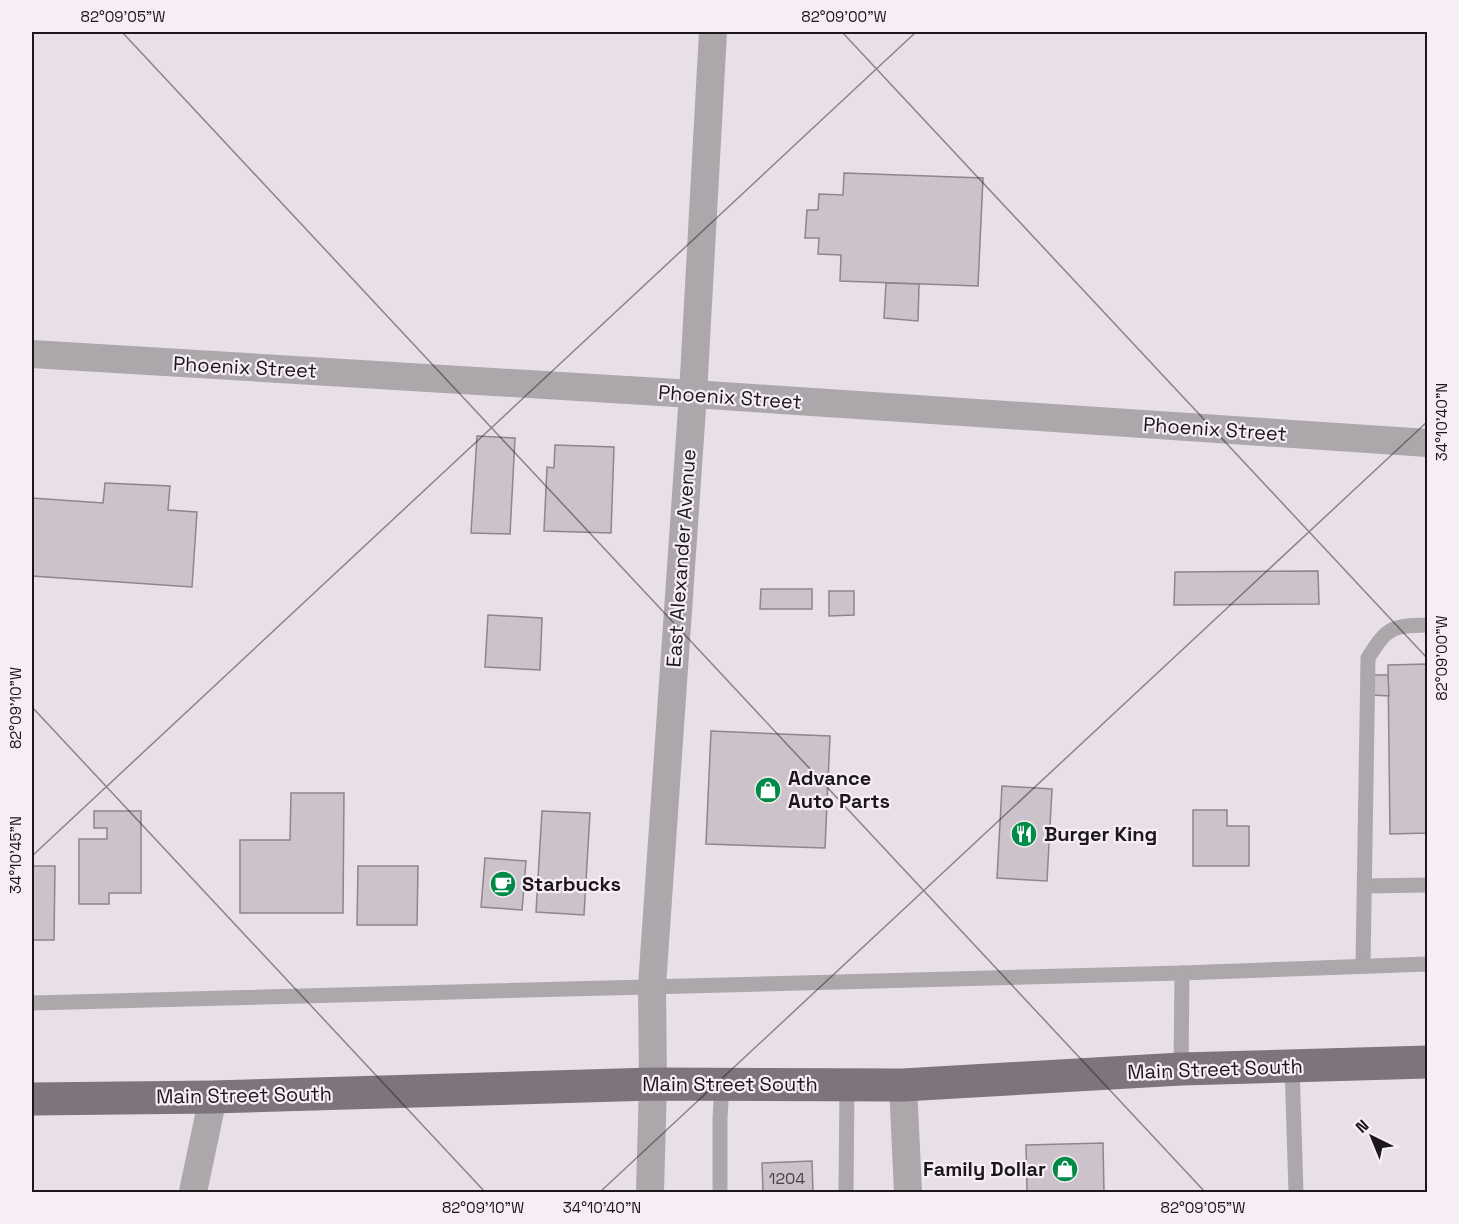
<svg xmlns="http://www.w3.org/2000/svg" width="1459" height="1224" font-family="'Space Grotesk',sans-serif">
<rect width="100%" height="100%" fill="#e9dfe7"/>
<!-- building -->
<g fill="#ccc2ca" stroke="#8e858d" stroke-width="1.5">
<path d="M844,173L983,178L978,286L840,281L841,255L818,254L819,238H805L807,210H818L819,194L843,195Z"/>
<path d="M886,283L919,284L918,321L884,318Z"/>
<path d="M477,436L515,438L510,534L471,533Z"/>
<path d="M555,445L614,447L611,533L544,531L547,467L554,468Z"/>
<path d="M105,483L170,486L168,510L197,512L192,587L32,576V498L103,503Z"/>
<path d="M1318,571L1319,604L1174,605L1175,572Z"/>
<path d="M761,589H812V609H760Z"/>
<path d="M829,591H854V615L829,616Z"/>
<path d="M488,615L542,618L540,670L485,667Z"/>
<path d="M1428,664V833L1390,834L1388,665Z"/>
<path d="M1374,675H1388L1389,696L1373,695Z"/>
<path d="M711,731L830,736L825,848L706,844Z"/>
<path d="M1002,786L1052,789L1047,881L997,878Z"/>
<path d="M291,793H344L343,913H240V840H290Z"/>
<path d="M1193,810H1227V826H1249V866H1193Z"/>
<path d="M94,811H141V893H109V904H79V839H107V828H94Z"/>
<path d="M542,811L590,813L584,915L536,912Z"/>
<path d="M485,858L526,861L522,910L481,907Z"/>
<path d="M32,866H55L54,940H32Z"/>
<path d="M358,866H418L417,925H357Z"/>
<path d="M1103,1143L1104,1192H1027L1026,1145Z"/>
<path d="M812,1161L813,1192H763L762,1163Z"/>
</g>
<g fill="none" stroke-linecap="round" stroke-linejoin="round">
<!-- lane -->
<g stroke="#aca7ab" stroke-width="15">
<path d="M1365,886L1428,885"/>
<path d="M1363,966L1368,658C1388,626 1392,626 1428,625"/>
<path d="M32,1003L1182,973L1428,964"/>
<path d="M1292,1066L1296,1192"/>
<path d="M1181,1069L1182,973"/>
<path d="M720,1192V1118L722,1084"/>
<path d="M846,1192L847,1085"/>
</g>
<!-- street -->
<g stroke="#aca7ab" stroke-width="28">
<path d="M32,354L693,394L1428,443"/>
<path d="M903,1085L908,1192"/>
<path d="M193,1192L213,1097"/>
<path d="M650,1192L653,1084L652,986L693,394L713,32"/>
</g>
<!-- primary -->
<path stroke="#7d757b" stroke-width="33" d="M32,1099L213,1097L653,1084L903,1085L1181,1069L1428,1062"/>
</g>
<!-- ticks -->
<path fill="none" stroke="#1b171a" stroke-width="1.5" stroke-opacity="0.45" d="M122,32L1205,1192M842,32L1428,659M32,707L485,1192M32,856L916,32M600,1192L1428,421"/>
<!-- icons -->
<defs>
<symbol id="shop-disc" viewBox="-11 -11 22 22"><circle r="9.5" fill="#008a47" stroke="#f7edf5"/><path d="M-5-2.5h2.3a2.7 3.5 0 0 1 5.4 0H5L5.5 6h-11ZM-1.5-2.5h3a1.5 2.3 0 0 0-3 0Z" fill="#fff"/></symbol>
<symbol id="restaurant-disc" viewBox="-11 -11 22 22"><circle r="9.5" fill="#008a47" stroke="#f7edf5"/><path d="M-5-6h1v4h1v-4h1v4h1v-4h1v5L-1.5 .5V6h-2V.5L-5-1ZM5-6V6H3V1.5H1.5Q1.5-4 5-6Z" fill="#fff"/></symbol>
<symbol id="cafe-disc" viewBox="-11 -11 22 22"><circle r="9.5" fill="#008a47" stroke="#f7edf5"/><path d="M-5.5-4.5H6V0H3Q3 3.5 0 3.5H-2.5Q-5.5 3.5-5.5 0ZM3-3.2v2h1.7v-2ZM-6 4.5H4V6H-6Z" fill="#fff"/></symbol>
</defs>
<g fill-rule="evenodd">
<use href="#shop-disc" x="753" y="775" width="30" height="30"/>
<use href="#restaurant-disc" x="1009" y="819" width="30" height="30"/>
<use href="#cafe-disc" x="488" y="869" width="30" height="30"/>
<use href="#shop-disc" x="1050" y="1154" width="30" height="30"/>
</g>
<g text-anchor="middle" stroke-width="4.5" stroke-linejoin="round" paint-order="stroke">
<!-- number labels -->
<g font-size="16" fill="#474246">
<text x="787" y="1184">1204</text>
</g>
<!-- street labels -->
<g font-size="20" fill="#1b171a" stroke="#f7edf5">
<text transform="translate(245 367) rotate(3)" y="7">Phoenix Street</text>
<text transform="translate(730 397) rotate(4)" y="7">Phoenix Street</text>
<text transform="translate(1215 429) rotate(4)" y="7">Phoenix Street</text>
<text transform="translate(681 558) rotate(-86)" y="7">East Alexander Avenue</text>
<text transform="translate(1215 1069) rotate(-2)" y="7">Main Street South</text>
<text x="730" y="1091">Main Street South</text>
<text transform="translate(244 1095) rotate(-1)" y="7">Main Street South</text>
</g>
<!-- poi labels -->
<g font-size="20" font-weight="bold" fill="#1b171a" stroke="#f7edf5" text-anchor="start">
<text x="788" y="785">Advance<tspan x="788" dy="23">Auto Parts</tspan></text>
<text x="1044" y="841">Burger King</text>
<text x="522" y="891">Starbucks</text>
<text x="1046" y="1176" text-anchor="end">Family Dollar</text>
</g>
</g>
<!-- border -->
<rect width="1459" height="1224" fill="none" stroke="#f7edf5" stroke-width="66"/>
<!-- north arrow -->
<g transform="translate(1372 1137) rotate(317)" stroke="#f7edf5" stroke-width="4.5" paint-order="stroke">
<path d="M0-4.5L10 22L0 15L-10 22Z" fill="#1b171a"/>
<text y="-9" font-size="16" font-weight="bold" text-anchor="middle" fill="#1b171a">N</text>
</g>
<rect x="33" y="33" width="1393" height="1158" fill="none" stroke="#1b171a" stroke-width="2"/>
<g font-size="15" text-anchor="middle" fill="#1b171a">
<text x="123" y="22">82°09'05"W</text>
<text x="844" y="22">82°09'00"W</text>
<text transform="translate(1442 422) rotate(-90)" y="5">34°10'40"N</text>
<text transform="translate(1442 658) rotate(-90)" y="5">82°09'00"W</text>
<text transform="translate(16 708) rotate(-90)" y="5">82°09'10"W</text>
<text transform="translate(16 855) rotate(-90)" y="5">34°10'45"N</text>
<text x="483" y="1213">82°09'10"W</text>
<text x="602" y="1213">34°10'40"N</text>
<text x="1203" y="1213">82°09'05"W</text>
</g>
</svg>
